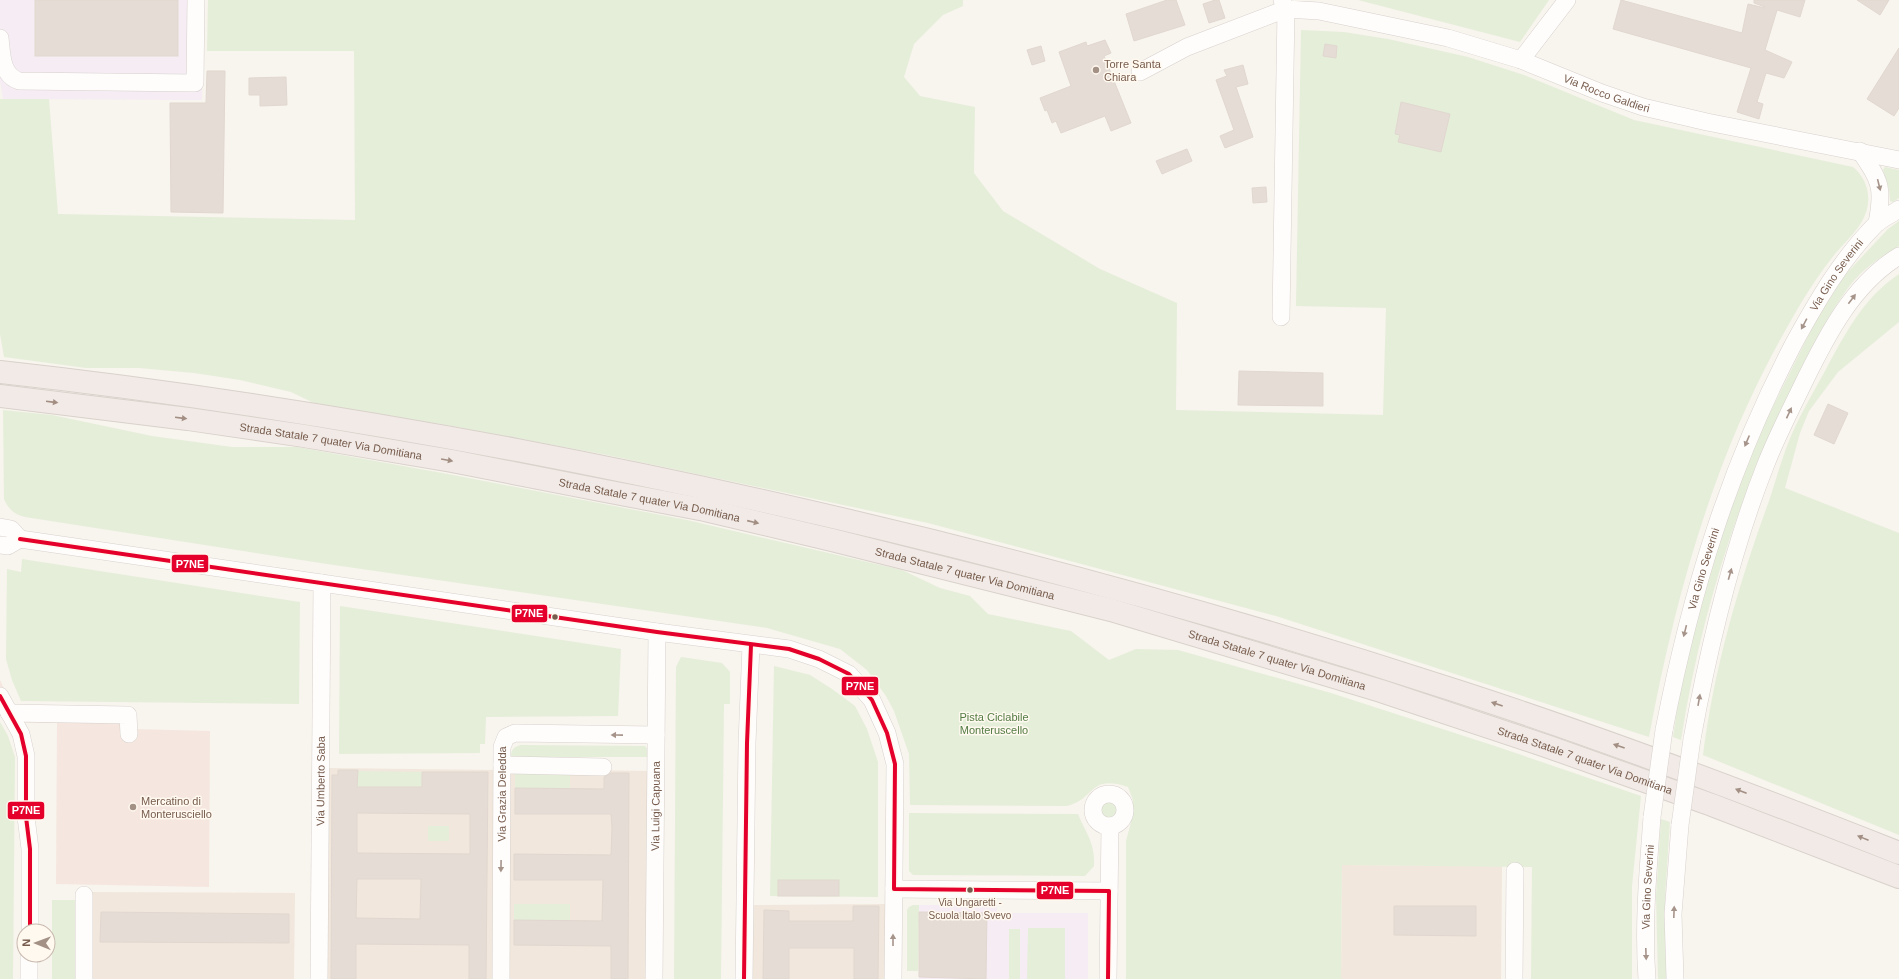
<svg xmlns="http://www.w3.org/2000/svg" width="1899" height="979" font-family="Helvetica,sans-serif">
<rect width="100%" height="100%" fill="#f8f4ee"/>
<!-- residential -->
<g fill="#f1e7dc">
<path d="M328,768L496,770L494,979H326Z"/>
<path d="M508,769L650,771L647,979H506Z"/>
<path d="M1342,865L1502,866L1501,979H1341Z"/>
<path d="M81,892L295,893L294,979H80Z"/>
<path d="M886,904V979H748L749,905Z"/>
</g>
<!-- commercial -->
<path fill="#f5e7df" d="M0,680L13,708L133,710L134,729L210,731L209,887L56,884L57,723L6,722L0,712Z"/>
<!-- education -->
<g fill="#f5ecf4">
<path d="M0,0H204L202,100L3,99L0,81Z"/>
<path d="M919,905H997V913H1088V979H919Z"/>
</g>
<!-- green -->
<g fill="#e5eed9">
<path d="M208,0H963V6L943,15L914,44L904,77L920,96L975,107L974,173L1003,211L1100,269L1177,303L1176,410L1383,415L1386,308L1296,306L1301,30L1344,32L1388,39L1468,57L1524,75L1634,120L1853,167C1865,177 1871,192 1867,209C1862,229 1843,243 1831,259C1813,282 1799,306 1785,331C1714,456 1675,597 1649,737L1276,616L928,523L607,455L441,424L320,406L291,392L240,380L194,373L139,368H86L4,357L0,334V99H49L58,214L355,220L354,51H207Z"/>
<path d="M1358,0H1549L1520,42Z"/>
<path d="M1885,167L1899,170V198L1893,202L1890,201L1889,189L1883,170Z"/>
<path d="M1899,221V246C1880,257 1861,270 1848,288C1830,312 1817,339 1803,366C1742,482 1701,611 1681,740L1673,737L1679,696L1701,601L1720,539L1754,445L1817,318L1845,275L1888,229Z"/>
<path d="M1899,274V322L1838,372L1809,411L1800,433L1785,488L1899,533V835L1703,755C1714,668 1739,583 1769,501C1777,477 1784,450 1795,427C1804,408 1815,389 1825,371C1845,334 1863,298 1899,274Z"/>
<path d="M3,410L52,415L152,436L232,447H297L448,474L687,520L902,570L940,588L970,596L988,614L1071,631L1109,660L1136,649L1178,650L1331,693L1498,747L1641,796L1632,886V979H1531L1532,867L1342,865L1341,979H1126V841L1133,815V800L1128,787C1088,774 1096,799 1067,806L910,805L909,754L894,711L886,696L867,670L840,649L767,628L327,564L25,517C14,514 9,510 4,499Z"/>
<path d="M22,559L300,602L299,704L21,701L12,680L6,659L7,569L21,572Z"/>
<path d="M340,606L621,649L618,716L486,717L485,744H480V753L339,754Z"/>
<path d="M681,657L722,663L730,672V704H724L721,979H674L676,667Z"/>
<path d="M774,666L810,675L832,689L855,706L867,729L878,762V897L770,896Z"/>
<path d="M0,722L8,736L15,757L13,979H0Z"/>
<path d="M521,745L645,746L648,750V757H511C511,749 514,747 521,745Z"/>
<path d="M358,771L422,772V787H357Z"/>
<path d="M515,773H570V789L515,788Z"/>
<circle cx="1109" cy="809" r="12"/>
<path d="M909,813L1078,814C1086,834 1095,842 1094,866L1085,876L913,875L909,871Z"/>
<path d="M1661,819L1670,822L1665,898L1666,979H1658L1656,896Z"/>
<rect x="428" y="826" width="21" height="15"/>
<path d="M52,900H77L76,979H52Z"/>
<rect x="514" y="904" width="56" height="16"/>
<path d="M913,905H919L918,971H907V910L909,907Z"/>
<path d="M1028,928H1065V979H1027Z"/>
<rect x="1009" y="929" width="11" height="50"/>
</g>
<!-- building -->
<g fill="#e5ddd5" stroke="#e1d7d0" fill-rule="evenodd">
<rect x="35" y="0" width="143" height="56"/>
<path d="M1167,0H1176L1185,25L1134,41L1126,14Z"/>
<path d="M1215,0H1219L1225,18L1209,23L1203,4Z"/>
<path d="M1621,0L1742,33L1748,4L1765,8V7L1754,3V0H1805L1800,17L1777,10L1765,50L1792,62L1784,78L1766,73L1757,102L1763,104L1759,119L1737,112L1751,68L1613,29Z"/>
<path d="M1857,0H1889L1880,15Z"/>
<path d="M1105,40L1111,53L1104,56L1131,123L1111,131L1105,116L1061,133L1056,121L1052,123L1047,110L1045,111L1040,98L1071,86L1059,52L1086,42L1087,46Z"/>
<path d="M1325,44L1337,46L1336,58L1323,56Z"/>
<path d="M1041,46L1045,61L1032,65L1027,50Z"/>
<path d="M1899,48V108L1894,116L1867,99Z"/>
<path d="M1243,65L1248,84L1236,87L1253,137L1225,148L1220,136L1234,130L1216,80L1227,76L1224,70Z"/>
<path d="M207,71H225L223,213L171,212L170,103H206Z"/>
<path d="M286,77L287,105L260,106V95H249V78Z"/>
<path d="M1401,102L1450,114L1441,152L1398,142L1400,135L1395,134Z"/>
<path d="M1187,149L1192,161L1162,174L1156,161Z"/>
<path d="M1266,187L1267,202L1253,203L1252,188Z"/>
<path d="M1239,371L1323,373V406L1238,405Z"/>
<path d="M1828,404L1848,413L1834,444L1814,435Z"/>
<path d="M338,770H358L357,787H422V772H488L486,979H469V945L356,944V979H331L332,775H338ZM357,813L470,814V854L357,853ZM357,879H421L420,919L356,918Z"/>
<path d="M611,773H629L628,979H611V946L514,945V920L602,921L603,880H514V854L611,855L612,828L611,814H515V788L604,789V777Z"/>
<rect x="778" y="880" width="61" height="16"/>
<path d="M853,906H879L878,979H854V948H789V979H763L764,910L789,911V921H853Z"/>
<path d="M1394,906H1476V936L1394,935Z"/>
<path d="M101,912L289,914V943L100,942Z"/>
<path d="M919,912L987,913L986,979L919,977Z"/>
</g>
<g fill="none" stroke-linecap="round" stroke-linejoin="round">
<defs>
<g id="minor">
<path id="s1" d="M1282,0L1286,9L1319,11L1448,38L1521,60L1602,93L1643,107L1707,122L1899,160"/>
<path d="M0,38C2,54 1,75 19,81L195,83L196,0"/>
<path d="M1521,60L1567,0"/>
<path d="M1140,72L1187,47L1286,9L1281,317"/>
<path d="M1860,151C1880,181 1884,187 1877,223"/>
<path d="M0,527L11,529L20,539"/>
<path d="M20,539L657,632L789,649L819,659L849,674L872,700L887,733L895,764L893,979"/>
<path d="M0,545L8,546L20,539"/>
<path d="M0,696L21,734L26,756V817L30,849V931"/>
<path d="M9,713L128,715L129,734"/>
<path id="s2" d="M1664,730C1691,592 1728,469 1794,343C1817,301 1842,258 1876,224C1883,218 1892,214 1899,209"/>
<path d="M1692,739C1709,646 1731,552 1766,464C1777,436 1791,409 1804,382C1827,335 1853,284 1899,256"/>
<path d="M502,765L603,767"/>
<circle cx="1109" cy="810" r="16"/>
<path d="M894,889L1109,891"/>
<path d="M29,979V955"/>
<path d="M84,979V895"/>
<path id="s3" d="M319,979L322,583"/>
<path id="s4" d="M501,979L502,747L506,737L515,733L656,735"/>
<path id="s5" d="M654,979L657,632"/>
<path d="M744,979L747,743L751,645"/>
<path d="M1108,979L1110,826"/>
<path d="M1514,979L1515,871"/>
<path id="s6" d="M1647,979C1643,925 1648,871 1652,817"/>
<path d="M1675,979L1673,914L1680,825"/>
</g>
<g id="highway">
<path d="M0,372C173,391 346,418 517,450C837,511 1154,592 1463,693C1611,741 1755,796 1899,853"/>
<path id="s7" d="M0,396L188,419L304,436L452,461L600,490L705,510L832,540L1111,610L1381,691L1549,747L1712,805L1899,877"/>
</g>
</defs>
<!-- minor casing -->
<use href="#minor" stroke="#d7d1cc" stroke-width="18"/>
<!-- highway casing -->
<use href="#highway" stroke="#d9d1cb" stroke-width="24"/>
<!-- minor -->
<use href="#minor" stroke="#fefdfc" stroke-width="17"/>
<!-- highway -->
<use href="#highway" stroke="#f1eae6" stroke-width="22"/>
<defs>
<g id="minor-bridge">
<path d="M1652,817L1664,730"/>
<path d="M1680,825L1692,739"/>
</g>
</defs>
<!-- minor-bridge casing -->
<use href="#minor-bridge" stroke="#d7d1cc" stroke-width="18" stroke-linecap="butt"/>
<!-- minor-bridge -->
<use href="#minor-bridge" stroke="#fefdfc" stroke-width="17"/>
<defs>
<g id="bus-1">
<path d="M20,539L657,632L789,649L819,659L849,674L872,700L887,733L895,764L894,889L1109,891L1108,979"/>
<path d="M0,696L21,734L26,756V817L30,849V931"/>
<path d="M744,979L747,743L751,645"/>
</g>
</defs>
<!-- bus-1 casing -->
<use href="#bus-1" stroke="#fff9f0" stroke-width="7"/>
<!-- bus-1 -->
<use href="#bus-1" stroke="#e4002b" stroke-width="4"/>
</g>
<!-- one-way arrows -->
<defs><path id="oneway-solid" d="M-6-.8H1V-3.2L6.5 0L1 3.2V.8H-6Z"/></defs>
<g fill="#a6948a">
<use href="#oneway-solid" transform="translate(1879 185) rotate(76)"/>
<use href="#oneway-solid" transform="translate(1852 299) rotate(-53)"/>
<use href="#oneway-solid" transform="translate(1804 324) rotate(118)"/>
<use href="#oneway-solid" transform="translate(1789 413) rotate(-65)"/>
<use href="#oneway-solid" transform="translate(1747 441) rotate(113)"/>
<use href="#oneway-solid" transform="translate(1730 574) rotate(-74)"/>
<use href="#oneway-solid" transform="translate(1685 631) rotate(104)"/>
<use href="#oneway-solid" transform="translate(1699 700) rotate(-80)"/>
<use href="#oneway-solid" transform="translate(617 735) rotate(-179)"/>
<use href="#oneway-solid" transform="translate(501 866) rotate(91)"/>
<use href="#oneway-solid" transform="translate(1674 912) rotate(-88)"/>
<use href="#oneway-solid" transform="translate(893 940) rotate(-90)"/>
<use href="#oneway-solid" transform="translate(1646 954) rotate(88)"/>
</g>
<g fill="#a28e83">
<use href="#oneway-solid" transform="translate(52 402) rotate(7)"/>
<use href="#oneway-solid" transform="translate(181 418) rotate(7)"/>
<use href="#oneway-solid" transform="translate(447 460) rotate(10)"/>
<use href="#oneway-solid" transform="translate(753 522) rotate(13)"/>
<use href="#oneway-solid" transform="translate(1497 704) rotate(-161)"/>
<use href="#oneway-solid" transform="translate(1619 746) rotate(-161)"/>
<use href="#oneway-solid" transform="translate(1741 791) rotate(-159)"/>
<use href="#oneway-solid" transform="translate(1863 838) rotate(-158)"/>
</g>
<!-- markers -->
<g fill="#a49185" stroke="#fff9f0" stroke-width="1.5">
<circle cx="1096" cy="70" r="4"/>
<circle cx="133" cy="807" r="4"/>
</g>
<g fill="#775c4d" stroke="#fff9f0" stroke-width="1.5">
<circle cx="555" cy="617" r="3.5"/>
<circle cx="970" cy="890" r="3.5"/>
</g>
<g text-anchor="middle" stroke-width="3" stroke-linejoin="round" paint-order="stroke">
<!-- bus labels -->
<g font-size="10" fill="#775c4d" stroke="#fff9f0">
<text x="970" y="906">Via Ungaretti -<tspan x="970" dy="13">Scuola Italo Svevo</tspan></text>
</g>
<!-- poi labels -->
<g font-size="11" fill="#775c4d" stroke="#fff9f0" text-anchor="start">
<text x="1104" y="68">Torre Santa<tspan x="1104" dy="13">Chiara</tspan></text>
<text x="141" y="805">Mercatino di<tspan x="141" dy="13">Monterusciello</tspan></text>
</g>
<!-- street labels -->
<g font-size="11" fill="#775c4d" stroke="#fff9f0">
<text dy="4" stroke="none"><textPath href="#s1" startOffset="343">Via Rocco Galdieri</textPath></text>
<text dy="4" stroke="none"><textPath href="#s2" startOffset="490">Via Gino Severini</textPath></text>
<text dy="4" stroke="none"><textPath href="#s7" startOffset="334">Strada Statale 7 quater Via Domitiana</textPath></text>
<text dy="4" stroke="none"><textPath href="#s7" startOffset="658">Strada Statale 7 quater Via Domitiana</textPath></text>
<text dy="4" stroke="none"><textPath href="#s2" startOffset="166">Via Gino Severini</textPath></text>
<text dy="4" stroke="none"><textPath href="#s7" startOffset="982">Strada Statale 7 quater Via Domitiana</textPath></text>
<text dy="4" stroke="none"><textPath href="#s7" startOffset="1306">Strada Statale 7 quater Via Domitiana</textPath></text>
<text dy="4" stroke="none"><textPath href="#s7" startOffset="1630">Strada Statale 7 quater Via Domitiana</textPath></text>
<text dy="4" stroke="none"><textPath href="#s3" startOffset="198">Via Umberto Saba</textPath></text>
<text dy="4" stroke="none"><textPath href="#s4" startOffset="185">Via Grazia Deledda</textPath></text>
<text dy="4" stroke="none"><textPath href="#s5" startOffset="173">Via Luigi Capuana</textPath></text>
<text dy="4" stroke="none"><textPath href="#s6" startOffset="92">Via Gino Severini</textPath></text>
</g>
<!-- park labels -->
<g font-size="11" fill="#547c45" stroke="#fff9f0">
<text x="994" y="721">Pista Ciclabile<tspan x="994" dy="13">Monteruscello</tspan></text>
</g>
</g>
<g stroke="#fff9f0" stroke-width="1.5">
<rect x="171" y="554" width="38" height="19" rx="4" fill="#e4002b"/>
<rect x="511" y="604" width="37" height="19" rx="4" fill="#e4002b"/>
<rect x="841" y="676" width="38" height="20" rx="4" fill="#e4002b"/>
<rect x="7" y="801" width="38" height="19" rx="4" fill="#e4002b"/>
<rect x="1036" y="881" width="38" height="19" rx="4" fill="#e4002b"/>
</g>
<g font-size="11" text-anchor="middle" font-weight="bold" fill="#fff">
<text x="190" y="568">P7NE</text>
<text x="529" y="617">P7NE</text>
<text x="860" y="690">P7NE</text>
<text x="26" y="814">P7NE</text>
<text x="1055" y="894">P7NE</text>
</g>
<!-- north arrow -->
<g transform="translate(36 943) rotate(271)"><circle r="19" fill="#fff9f0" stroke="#c9baaf"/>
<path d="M0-3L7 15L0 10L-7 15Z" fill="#a49185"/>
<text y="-6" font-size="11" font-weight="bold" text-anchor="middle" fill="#775c4d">N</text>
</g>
</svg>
